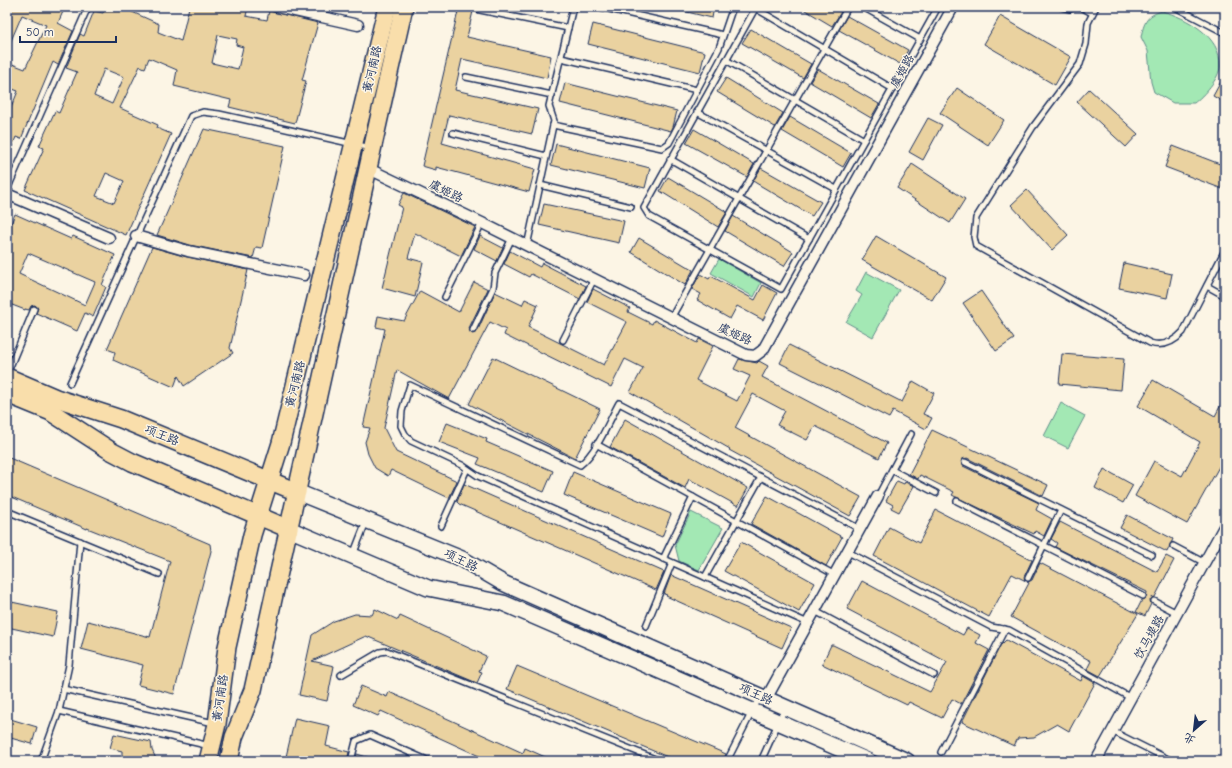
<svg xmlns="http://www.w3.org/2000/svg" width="1232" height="768" font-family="'Comic Neue','LXGW WenKai TC',sans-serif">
<rect width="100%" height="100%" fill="#fcf5e5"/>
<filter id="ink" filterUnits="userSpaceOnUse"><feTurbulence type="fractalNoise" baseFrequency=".025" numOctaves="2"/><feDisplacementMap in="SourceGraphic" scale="8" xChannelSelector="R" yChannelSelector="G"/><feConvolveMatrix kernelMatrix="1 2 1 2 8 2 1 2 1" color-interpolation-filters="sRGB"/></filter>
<g filter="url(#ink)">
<!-- green -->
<g fill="#a3e8b4" stroke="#5f8c89">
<path d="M1162,11C1187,18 1221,36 1220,66C1220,78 1203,96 1194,103H1173L1154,92L1151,82L1148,51L1141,37C1144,22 1147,15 1162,11Z"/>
<path d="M719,259L761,283L754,297L711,273Z"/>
<path d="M866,272L899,290L873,337L846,322L862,295L856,291Z"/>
<path d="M1061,403L1085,416L1068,448L1044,436Z"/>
<path d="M691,512L723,528L699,570L679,561L675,545Z"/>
</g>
<!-- building -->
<g fill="#ead2a0" stroke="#1b2f5e" fill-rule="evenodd">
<path d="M7,7H65L58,23L73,31L58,65L53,62L21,139L16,137L7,159V112L9,113L18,91L7,87V62L25,69L46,25L22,15L7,50Z"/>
<path d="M105,7H121L159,24L158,32L181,41L189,7H248L246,16L267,20L269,11L318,23L302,80L306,81L295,123L229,107L231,100L174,86L177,70L149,58L145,68L140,66L120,108L158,125L157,128L171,134L126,235L25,190L44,148L39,146L55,111L59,113L77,72L66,68L80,34L84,36L94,11L103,13ZM218,35L237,39L236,45L243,47L238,69L212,63ZM104,69L124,77L112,104L94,96ZM106,173L124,181L114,203L96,196Z"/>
<path d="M459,7H474L467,37L551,56L547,78L462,59L455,90L538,109L532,134L449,115L442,143L535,169L529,192L436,167V170L422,166Z"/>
<path d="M683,7H714L712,18L683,11Z"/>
<path d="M800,7H832L841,12L832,26Z"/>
<path d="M847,16L908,50L900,64L839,30Z"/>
<path d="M1000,16L1071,57L1055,85L984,44Z"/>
<path d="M593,24L705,52L700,72L588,44Z"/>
<path d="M751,29L811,64L803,78L742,43Z"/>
<path d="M818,69L879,104L871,118L810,82Z"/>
<path d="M1225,74V103L1213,96Z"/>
<path d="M726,78L783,113L775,127L717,92Z"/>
<path d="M565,83L677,111L673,127L671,131L560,103Z"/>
<path d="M957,88L1004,120L988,145L940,113Z"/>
<path d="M1089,89L1138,134L1126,147L1077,102Z"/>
<path d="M790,117L851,153L843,167L782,131Z"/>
<path d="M928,118L942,125L923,160L909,152Z"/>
<path d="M204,129L285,146L262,248L256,247L253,258L190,245L157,235Z"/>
<path d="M694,129L754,164L747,177L686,143Z"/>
<path d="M556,144L650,168L645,188L551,165Z"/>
<path d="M1173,146L1225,166V190L1165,167Z"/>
<path d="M912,164L965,199L950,223L897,188Z"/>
<path d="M761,168L821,202L812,216L756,183L753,181Z"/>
<path d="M668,177L727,212L718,227L660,191Z"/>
<path d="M1027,190L1068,235L1052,250L1011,205Z"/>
<path d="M404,193L475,227L461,256L415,233L408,258L423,262L415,297L382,288L402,207L398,205Z"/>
<path d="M544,204L624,221L619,243L539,225Z"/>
<path d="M15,214L71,239L73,236L115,255L102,285L106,287L93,317L85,313L77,331L36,313L38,308L35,305L31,306L29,310L25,309V310L7,303V233ZM28,253L95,282L85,305L19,274Z"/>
<path d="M733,216L793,252L784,266L725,231Z"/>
<path d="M480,236L503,248L497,261L474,249Z"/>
<path d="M876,236L946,277L932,300L862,260Z"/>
<path d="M639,238L693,270L685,285L631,252Z"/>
<path d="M152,247L187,257L248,270L230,348L233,353L184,386L178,376L174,387L113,360L115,352L107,349Z"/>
<path d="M510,251L540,267L542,263L586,286L580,299L531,274L529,277L504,264Z"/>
<path d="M1124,263L1172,274L1167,298L1119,288Z"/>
<path d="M700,274L709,279L711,276L755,300L763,285L777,293L763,320L737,306L730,319L697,300L701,294L692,289Z"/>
<path d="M474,282L488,289L469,328L472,334L477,332L495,292L522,305L525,299L538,305L528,327L604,365L627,322L587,302L593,289L630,308L628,312L652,324L654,320L697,343L699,339L713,346L696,380L737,401L750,376L734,369L739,359L757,363L759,361L768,366L762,377L887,443L879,458L815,426L807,440L777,425L785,411L753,394L735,428L861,497L850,516L729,450L730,449L630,392L643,368L625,359L611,387L520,342V343L504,335L506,330L490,322L449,399L397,370L384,428L396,452L457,481L449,498L391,470L388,476L375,468L368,454L365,442L370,428L363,427L385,329L376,327L378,316L404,321L420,291L459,312Z"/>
<path d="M981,291L1014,339L996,351L963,303Z"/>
<path d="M789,345L902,402L913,381L934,393L923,414L932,418L926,429L893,411L889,418L780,363Z"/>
<path d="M1062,354L1124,359L1121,390L1059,384Z"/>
<path d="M493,357L600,409L575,458L469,404Z"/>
<path d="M1153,380L1215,416L1225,397V456L1187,524L1135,496L1154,461L1182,476L1200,442L1138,406Z"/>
<path d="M625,419L748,488L738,506L689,479L685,488L610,447Z"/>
<path d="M447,423L487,439L486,442L553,471L544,492L477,464L480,458L439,442Z"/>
<path d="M932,430L1048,485L1043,496L967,458L961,461L963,466L1039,503L1036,510L1052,519L1044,536L1035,531L1034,534L956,497L952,495L954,492L920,475L918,479L909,474Z"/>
<path d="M7,457L210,544L211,551L174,694L138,685L143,665L81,649L88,621L150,637L170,561L87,528V529L7,495Z"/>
<path d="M1104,469L1133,485L1123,503L1095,488Z"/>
<path d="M573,472L671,514L662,537L564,495Z"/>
<path d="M897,481L904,484L905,482L914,486L899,512L891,508L893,505L886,501Z"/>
<path d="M464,484L664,572L656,590L459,504L457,502Z"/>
<path d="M767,496L842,537L826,566L751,524Z"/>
<path d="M936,510L1032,560L1024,577L1026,581L1012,574L989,617L874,556L889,527L919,543Z"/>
<path d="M1127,515L1173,539L1167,552L1120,528Z"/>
<path d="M1060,522L1157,572L1166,556L1174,560L1155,597L1150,600L1151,604L1145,616L1136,612L1142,600L1146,598L1147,592L1055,547L1057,543L1051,539Z"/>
<path d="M741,542L815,583L799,612L724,571Z"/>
<path d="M1040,563L1138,614L1100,676L1087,669L1091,661L1011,617L1029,583L1027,582L1032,580Z"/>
<path d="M671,575L791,628L782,648L666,596L667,595L664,594Z"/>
<path d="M862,581L963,635L967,628L980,635L976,643L989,650L961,704L952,699L942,718L909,702L907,705L822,664L831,645H833L930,692L947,662L847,609Z"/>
<path d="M7,601L58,612L53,637L7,627Z"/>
<path d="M375,609L398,620L400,616L486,656L479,671L482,672L477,683L366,636L312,661L334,666L327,701L299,695L312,635L334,621L355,614L372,615Z"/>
<path d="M1006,640L1081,681L1083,676L1095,683L1069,731L1057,724L1034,737L1018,738L1014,746L962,722L1000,646Z"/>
<path d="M517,666L726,754L723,761H677L507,689Z"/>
<path d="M361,686L387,697L389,692L523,753L525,748L554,761H490L381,711L378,716L353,705Z"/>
<path d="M7,718L37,727L32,744L7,737Z"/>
<path d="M295,718L330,726L326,746L349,752L347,761H285Z"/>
<path d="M114,734L151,742L152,750L157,761H122V751L110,748Z"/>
<path d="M357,754L370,758V761H355Z"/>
</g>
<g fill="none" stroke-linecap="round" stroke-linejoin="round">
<defs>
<g id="lane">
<path d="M600,7L723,35"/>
<path d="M756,7L644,208L649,216L781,289L938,7"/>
<path d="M863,7L920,39"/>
<path d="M972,7H980"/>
<path d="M1062,7L1070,9L1076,7"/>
<path d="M1081,7L1092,13"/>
<path d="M1096,7L1088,23L1086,44L1080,64L1033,127L976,218L974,237L976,246L1150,343C1163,347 1174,342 1183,332L1225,250"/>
<path d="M1175,7L1225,33"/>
<path d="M755,8L893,89"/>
<path d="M480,10L568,28"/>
<path d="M561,58L697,90"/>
<path d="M726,60L864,140"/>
<path d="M466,77L552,95"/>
<path d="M697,112L836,189"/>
<path d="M553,125L662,148L669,143L719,48L733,7"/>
<path d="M453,133L546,156"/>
<path d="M670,159L809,239"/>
<path d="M540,185L631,207"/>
<path d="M7,190L88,7"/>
<path d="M527,246L554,121L549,106L573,7"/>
<path d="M1207,286L1225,296"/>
<path d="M445,297L482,223"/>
<path d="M671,318L848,7"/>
<path d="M473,330L493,288L495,273L512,238"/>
<path d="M563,340L594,279"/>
<path d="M7,374L34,309"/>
<path d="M70,383L191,116L203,112L219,114L371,148"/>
<path d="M596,444L835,575"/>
<path d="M965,462L1152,555"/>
<path d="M892,470L936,493"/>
<path d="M878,496L911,434"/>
<path d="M957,501L1143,596"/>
<path d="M7,511L159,574"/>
<path d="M441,526L467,469"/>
<path d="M1173,546L1205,563"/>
<path d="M848,552L991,627L1009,630L1131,698"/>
<path d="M353,555L366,522"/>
<path d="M663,559L693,497"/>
<path d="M705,577L761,477"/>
<path d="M1028,578L1061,510"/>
<path d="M1154,601L1177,613"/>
<path d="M815,611L934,675"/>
<path d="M808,623L478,476L462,465L411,441L405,434L401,426L402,411L410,385L580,465C597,452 609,421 619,403L860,529"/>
<path d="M646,626L672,563"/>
<path d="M341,675L380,652L387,651L660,761"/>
<path d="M63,689L214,723"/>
<path d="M59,711L210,746"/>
<path d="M1112,731L1164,757L1162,761"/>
<path d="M941,752L1005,629"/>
<path d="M1164,757L1172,761"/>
<path d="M41,761L59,711L69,665L80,541"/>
<path d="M351,761L356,741L370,735L429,761"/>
<path d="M727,761L759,698"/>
<path d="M761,761L785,708"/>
</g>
<g id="street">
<path d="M277,7L358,25"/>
<path d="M367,168L482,223L746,355L755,356L763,350L953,7"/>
<path d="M7,194L109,238"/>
<path d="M136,236L188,251L304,275"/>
<path d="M766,699L878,496"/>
<path d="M1096,761L1225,525"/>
</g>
<g id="secondary">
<path d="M297,492L462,559L503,583L907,761"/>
<path d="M289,529L428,588L503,603L868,761"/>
</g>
<g id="primary">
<path d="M7,377L56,398L121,419L297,492"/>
<path d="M7,394L51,412L111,451L132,462L289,529"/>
<path d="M208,761L217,724L227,647L252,535L281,443L387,7"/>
<path d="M229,761L234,737L253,690C305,462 352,234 404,7"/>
</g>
</defs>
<!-- lane casing -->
<use href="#lane" stroke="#1b2f5e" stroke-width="8"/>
<!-- street casing -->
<use href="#street" stroke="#1b2f5e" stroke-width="13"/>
<!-- secondary casing -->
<use href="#secondary" stroke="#1b2f5e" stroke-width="18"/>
<!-- primary casing -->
<use href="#primary" stroke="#1b2f5e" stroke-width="20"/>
<!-- lane -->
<use href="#lane" stroke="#fcf5e5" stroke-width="5"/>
<!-- street -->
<use href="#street" stroke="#fcf5e5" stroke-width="10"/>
<!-- secondary -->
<use href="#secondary" stroke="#fcf5e5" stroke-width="15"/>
<!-- primary -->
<use href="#primary" stroke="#f9deab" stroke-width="17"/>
</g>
</g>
<g text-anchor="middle" stroke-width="3" stroke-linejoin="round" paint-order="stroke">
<!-- street labels -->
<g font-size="12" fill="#1b2f5e" stroke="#fcf5e5">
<text transform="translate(372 69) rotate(-77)" y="4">黄河南路</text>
<text transform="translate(902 71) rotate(-61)" y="4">虞姬路</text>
<text transform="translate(446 191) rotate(26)" y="4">虞姬路</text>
<text transform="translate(735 334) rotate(24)" y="4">虞姬路</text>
<text transform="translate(295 384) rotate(-76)" y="4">黄河南路</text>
<text transform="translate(162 435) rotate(22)" y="4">项王路</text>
<text transform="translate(461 560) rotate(26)" y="4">项王路</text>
<text transform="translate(1149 637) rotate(-61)" y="4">饮马堤路</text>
<text transform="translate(756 694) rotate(24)" y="4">项王路</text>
<text transform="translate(220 698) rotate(-82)" y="4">黄河南路</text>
</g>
</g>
<!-- margin -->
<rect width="1232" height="768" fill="none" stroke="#fcf5e5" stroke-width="24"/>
<rect x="12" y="12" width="1208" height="744" fill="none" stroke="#1b2f5e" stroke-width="1.5" filter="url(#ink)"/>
<!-- north arrow -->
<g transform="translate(1194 730) rotate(208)" stroke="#fcf5e5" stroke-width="3" paint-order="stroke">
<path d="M0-3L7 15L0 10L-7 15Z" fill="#1b2f5e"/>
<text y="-6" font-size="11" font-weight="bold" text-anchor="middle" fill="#1b2f5e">北</text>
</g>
<!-- scale -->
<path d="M20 36v6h96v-6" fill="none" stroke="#1b2f5e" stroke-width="2"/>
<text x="26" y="36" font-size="12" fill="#1b2f5e" stroke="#fcf5e5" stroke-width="3" paint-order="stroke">50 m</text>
</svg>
